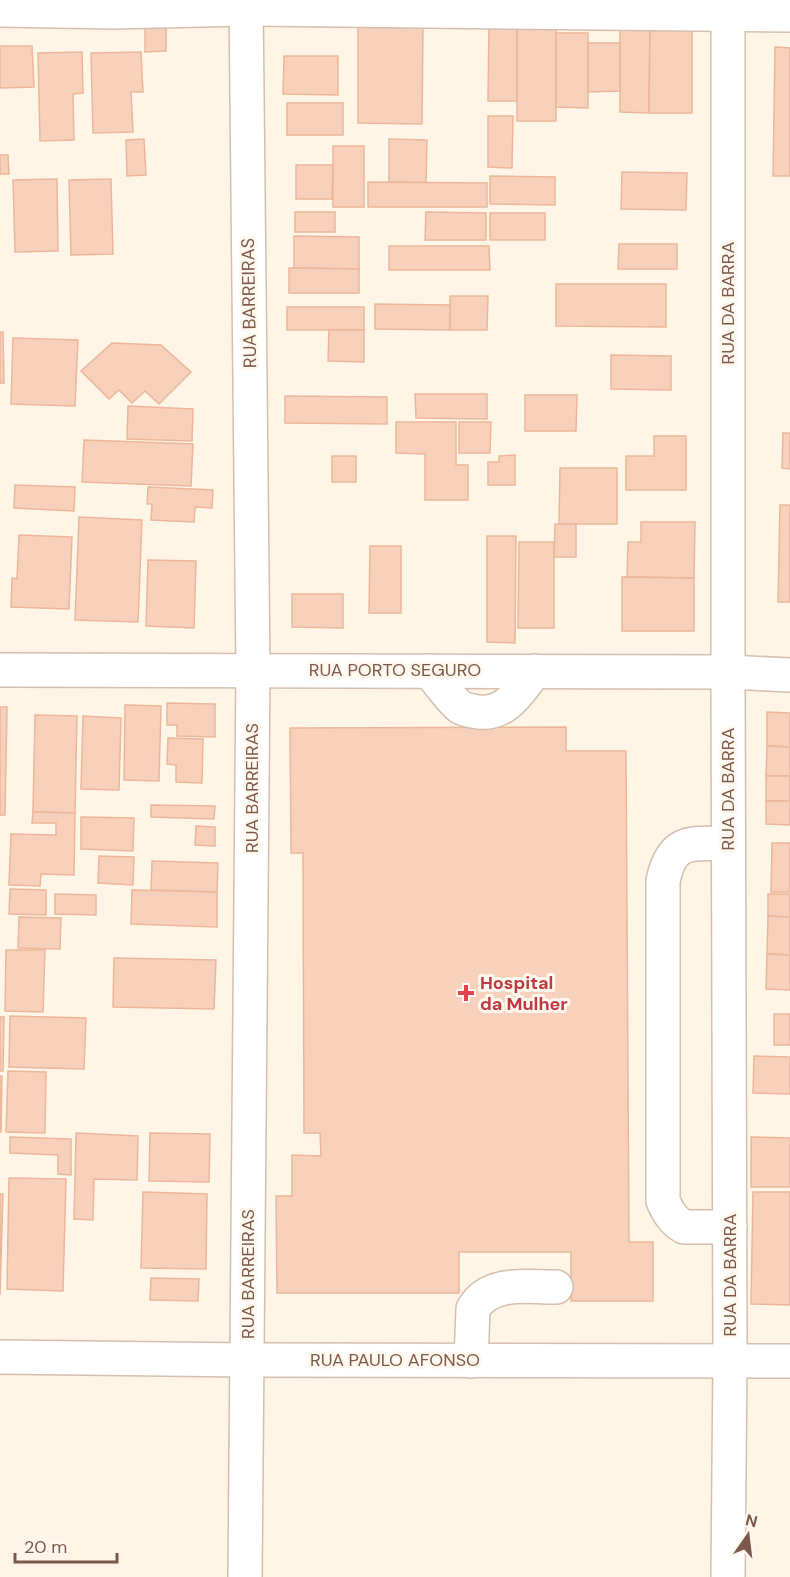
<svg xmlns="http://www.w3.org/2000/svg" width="790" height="1577" font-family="'DM Sans',sans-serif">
<rect width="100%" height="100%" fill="#fef5e7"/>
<!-- building -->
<g fill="#f7d1bb" stroke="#ecb69a" stroke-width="1.5">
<path d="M358,25H423L422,124L358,123Z"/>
<path d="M166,26V51L145,52V27Z"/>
<path d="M489,26H517V101H488Z"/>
<rect x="517" y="26" width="39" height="95"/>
<path d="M620,26L650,27L649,113L620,112Z"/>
<path d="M650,27H692V113H649Z"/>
<path d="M556,33H588V108L556,107Z"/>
<path d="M588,43H620V91L588,92Z"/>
<path d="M0,46H32L34,87L0,88Z"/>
<path d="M775,47L790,48V176H773Z"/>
<path d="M82,52L83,93L73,94L74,140L40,141L38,53Z"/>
<path d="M141,52L143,92H131L133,132L93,133L91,53Z"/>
<path d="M284,56H338V95L283,94Z"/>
<rect x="287" y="103" width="56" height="32"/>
<path d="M488,116H513L512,168L488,167Z"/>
<path d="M144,139L146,175L127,176L126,140Z"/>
<path d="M389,139L427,140L426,183L389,182Z"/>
<rect x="333" y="146" width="31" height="61"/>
<path d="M0,155H8L9,174H0Z"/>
<path d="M296,165H333L332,199H296Z"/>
<path d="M622,172L687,173L686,210L621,209Z"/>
<path d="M490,176L555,177V205L490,204Z"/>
<path d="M57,179L58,251L15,252L13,180Z"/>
<path d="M111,179L113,254L71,255L69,180Z"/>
<path d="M368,182L487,183V207H368Z"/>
<rect x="295" y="212" width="40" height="20"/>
<path d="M426,212L486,213V240H425Z"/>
<rect x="490" y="213" width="55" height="27"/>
<path d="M294,236L359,237V269L294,268Z"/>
<path d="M619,244H677V269H618Z"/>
<path d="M389,246H489L490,270H389Z"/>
<path d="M289,268L359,269V293H289Z"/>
<path d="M556,284H666V327L556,326Z"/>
<path d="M450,296H488L487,330H450Z"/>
<path d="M375,304L450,305V330L375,329Z"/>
<rect x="287" y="307" width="77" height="23"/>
<path d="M329,330H364V362L328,361Z"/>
<path d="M0,332H3L4,383H0Z"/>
<path d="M13,338L78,340L75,406L11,404Z"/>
<path d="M112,343L161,345L191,372L159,404L145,391L132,403L119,390L109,399L81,371Z"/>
<path d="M611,355L671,356V390L611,389Z"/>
<path d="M415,394H487V419L416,418Z"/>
<path d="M525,395H577L576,431H525Z"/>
<path d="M285,396L387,397V424L285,423Z"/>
<path d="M128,406L193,409L192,441L127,439Z"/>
<path d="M396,422H456V465H468V500H425V454L396,453Z"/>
<path d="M459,422H491L490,453H459Z"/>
<path d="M783,433H790V469L782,468Z"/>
<path d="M654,436H686V490H626V456H654Z"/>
<path d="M84,440L193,444L191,486L82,482Z"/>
<path d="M515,455V485H488V462H499V456Z"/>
<rect x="332" y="456" width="24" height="26"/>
<path d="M560,468H617V524H559Z"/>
<path d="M15,485L75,487L74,511L14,508Z"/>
<path d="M148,487L213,490L212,508L195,507L194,522L151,520L152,504H147Z"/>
<path d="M780,505H790V602H778Z"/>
<path d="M79,517L142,520L138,622L75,620Z"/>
<path d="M641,522H695L694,578L627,577L628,542H641Z"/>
<path d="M555,524H576V557H554Z"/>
<path d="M19,535L72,537L69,609L11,607L12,578L17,579Z"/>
<path d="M487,536H516L515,643L487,642Z"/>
<path d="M519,542H554V628H518Z"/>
<path d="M370,546H401V613H369Z"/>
<path d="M148,560L196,561L194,628L146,626Z"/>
<path d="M622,577L694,578V631H622Z"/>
<path d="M292,594H343V628L292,627Z"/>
<path d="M167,703L215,704V737L177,736V725H167Z"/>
<path d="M125,705L161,706L159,781L124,780Z"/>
<path d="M0,707H7L5,815H0Z"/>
<path d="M767,712L790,713V747L767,746Z"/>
<path d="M35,715L77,716L75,813L33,812Z"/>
<path d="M83,716L121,718L119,790L81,789Z"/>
<path d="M566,727V751H626L629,1242H653V1301H571V1252H459V1293H277L276,1196H292V1155L321,1156L320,1133H304L303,853H291L290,728Z"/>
<path d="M168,738L203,739L202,783L176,782V765L167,764Z"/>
<path d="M767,746L790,747V776H766Z"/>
<rect x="766" y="776" width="24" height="25"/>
<path d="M766,801H790V825L766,824Z"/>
<path d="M151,805L215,806L214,819L151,817Z"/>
<path d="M33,812L75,813L74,875L41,874L40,886L9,885L11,834L56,835V823H32Z"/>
<path d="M81,817L134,818L133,851L81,849Z"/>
<path d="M196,826L215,827V846L195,845Z"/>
<path d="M772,843H790V892H771Z"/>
<path d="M99,856L134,857L133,885L98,883Z"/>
<path d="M152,861L218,863L217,892L151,890Z"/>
<path d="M10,889L46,890V915L9,914Z"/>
<path d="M132,890L217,892V927L131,924Z"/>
<path d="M55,894L96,895V915L55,914Z"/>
<path d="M768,894H790V917L768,916Z"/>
<path d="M768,916L790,917V955L767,954Z"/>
<path d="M19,917L61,918L60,949L18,948Z"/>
<path d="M6,950H45L43,1012L5,1011Z"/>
<path d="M767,954L790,955V990L766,989Z"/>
<path d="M114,958L216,960L214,1009L113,1007Z"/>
<rect x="774" y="1014" width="16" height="31"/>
<path d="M10,1016L86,1018L84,1069L9,1067Z"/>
<path d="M0,1017H4L3,1071H0Z"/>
<path d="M754,1056L790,1057V1094L753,1093Z"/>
<path d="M8,1071L46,1072L45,1133L6,1132Z"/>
<path d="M0,1076H2L1,1132H0Z"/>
<path d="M76,1133L138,1136L137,1180L94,1179L93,1220L74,1219Z"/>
<path d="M150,1133L210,1134L209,1182L149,1181Z"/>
<path d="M10,1137L71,1139V1175L58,1174V1155L10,1153Z"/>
<path d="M751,1137L790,1138V1187H751Z"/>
<path d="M9,1178L66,1179L63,1291L7,1289Z"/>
<path d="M143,1192L207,1194L206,1269L141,1268Z"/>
<path d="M753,1192H790V1305L751,1304Z"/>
<path d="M0,1194H3L0,1295Z"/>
<path d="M151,1278L199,1279L198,1301L150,1300Z"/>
</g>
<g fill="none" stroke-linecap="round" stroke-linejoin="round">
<defs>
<g id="minor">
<path d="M0,10L114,12L246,9L790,15"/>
<path d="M0,670L728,672L790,675"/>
<path d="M429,671C438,681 449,698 460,707C465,710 472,711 478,712C507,715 519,691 535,671"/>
<path d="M728,844C692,843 672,838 663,881V1201C668,1212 673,1221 684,1227H730"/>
<path d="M0,1357L247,1360L790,1361"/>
<path d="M471,1361L473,1309C489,1280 528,1287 556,1287"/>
<path d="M245,1577L253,670L246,0"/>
<path d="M728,1577L730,1361L728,672V0"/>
</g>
</defs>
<!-- minor casing -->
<use href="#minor" stroke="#d5beae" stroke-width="36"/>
<!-- minor -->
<use href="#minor" stroke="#fff" stroke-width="33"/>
</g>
<!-- markers -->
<path fill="#e0444e" stroke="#fff8ef" stroke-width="2" d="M463 984h6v6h6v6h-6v6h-6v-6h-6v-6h6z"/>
<g text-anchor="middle" stroke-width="6" stroke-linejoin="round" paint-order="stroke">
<!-- street labels -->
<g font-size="18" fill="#7c5948" stroke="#fff8ef">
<text transform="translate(249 303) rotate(-91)" y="6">RUA BARREIRAS</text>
<text transform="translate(728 303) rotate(-90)" y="6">RUA DA BARRA</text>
<text x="395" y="676">RUA PORTO SEGURO</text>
<text transform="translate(252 788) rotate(-90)" y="6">RUA BARREIRAS</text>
<text transform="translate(728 789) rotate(-90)" y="6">RUA DA BARRA</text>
<text transform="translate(248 1274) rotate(-90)" y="6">RUA BARREIRAS</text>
<text transform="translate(730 1275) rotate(-90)" y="6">RUA DA BARRA</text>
<text x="395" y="1366">RUA PAULO AFONSO</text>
</g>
<!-- health labels -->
<g font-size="18" font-weight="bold" fill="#be3a42" stroke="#fff8ef" text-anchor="start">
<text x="480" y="989">Hospital<tspan x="480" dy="21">da Mulher</tspan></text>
</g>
</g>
<!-- north arrow -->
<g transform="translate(748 1535) rotate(14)" stroke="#fff8ef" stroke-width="4.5" paint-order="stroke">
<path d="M0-4.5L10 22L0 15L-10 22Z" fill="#7c5948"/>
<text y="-9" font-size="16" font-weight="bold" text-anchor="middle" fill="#7c5948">N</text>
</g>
<!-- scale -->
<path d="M15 1553v9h102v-9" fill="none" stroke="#7c5948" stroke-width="3"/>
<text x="24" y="1553" font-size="18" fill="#7c5948" stroke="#fff8ef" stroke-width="4.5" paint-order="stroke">20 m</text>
</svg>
